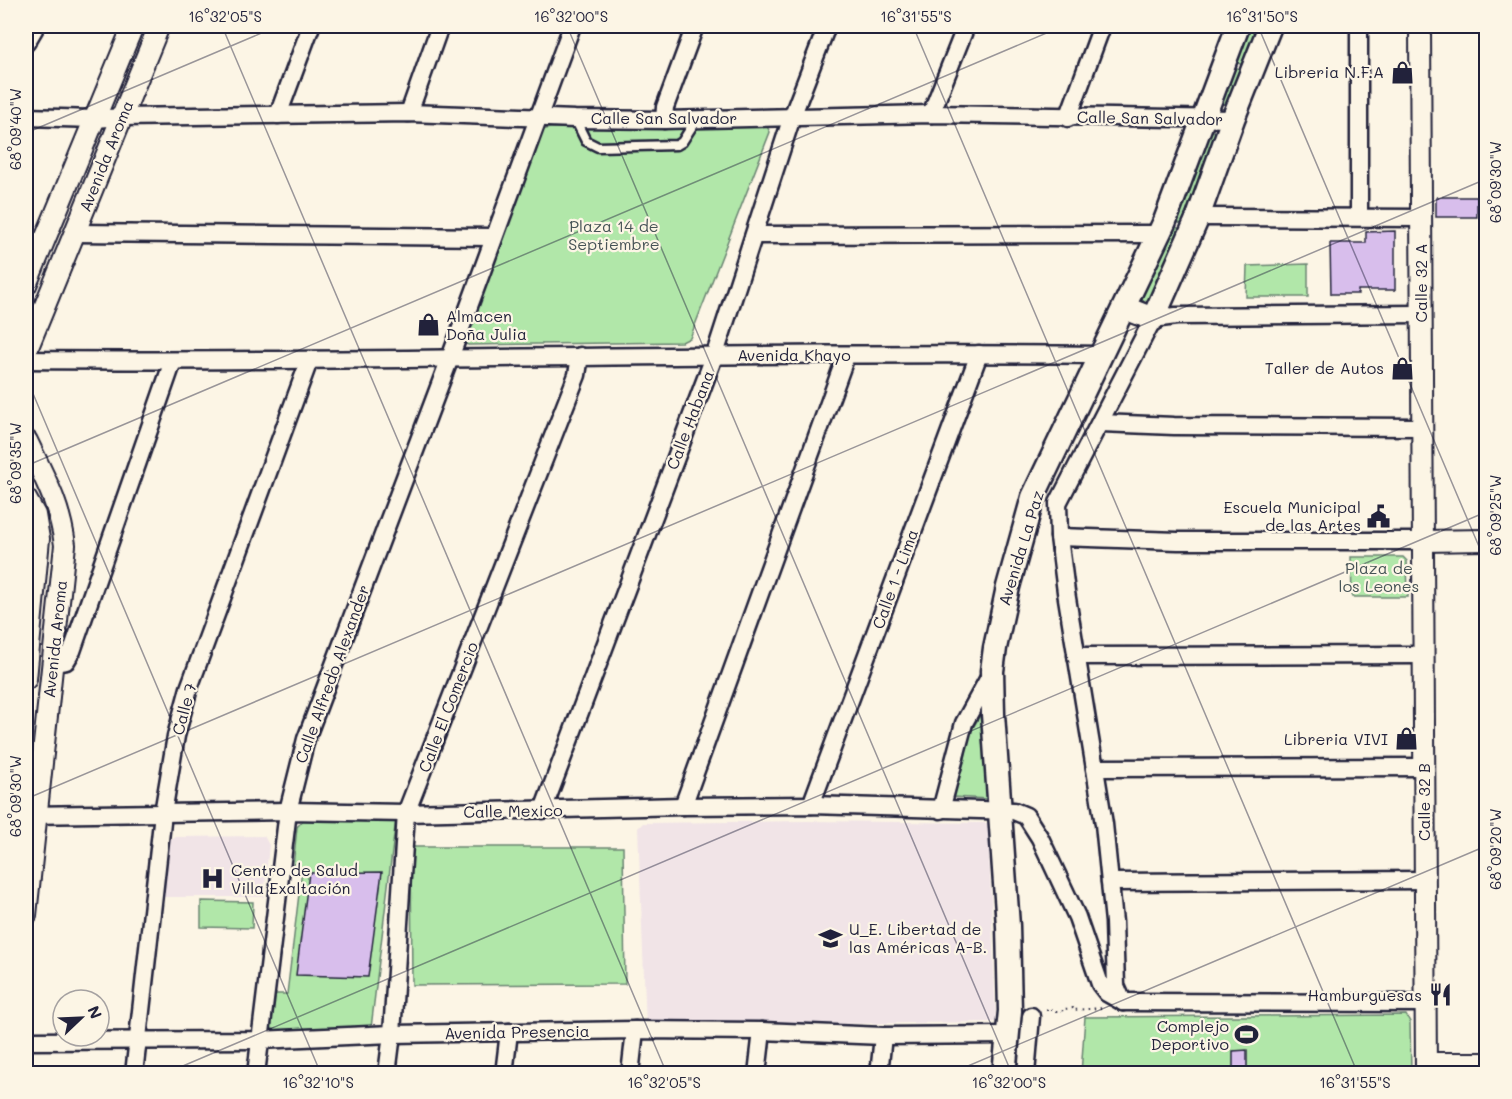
<svg xmlns="http://www.w3.org/2000/svg" width="1512" height="1099" font-family="Mali,sans-serif">
<rect width="100%" height="100%" fill="#fcf5e5"/>
<filter id="ink" filterUnits="userSpaceOnUse"><feTurbulence type="fractalNoise" baseFrequency=".0167" numOctaves="2"/><feDisplacementMap in="SourceGraphic" scale="12" xChannelSelector="R" yChannelSelector="G"/><feConvolveMatrix kernelMatrix="1 2 1 2 8 2 1 2 1" color-interpolation-filters="sRGB"/></filter>
<g filter="url(#ink)">
<!-- built -->
<g fill="#f1e4e7">
<path d="M806,821L988,823L996,1022L646,1026L638,828L643,823Z"/>
<path d="M264,836L269,845L264,897H161L166,840L176,837Z"/>
</g>
<!-- green -->
<g fill="#b1e7a9" stroke="#6a8472" stroke-width="1.5">
<path d="M1249,28L1255,30L1242,65L1236,62Z"/>
<path d="M1234,67L1241,69L1228,105L1221,102Z"/>
<path d="M766,125L770,132L690,338L682,342L468,345L460,341L538,131L550,128Z"/>
<path d="M1211,131H1214L1216,136L1184,225L1177,222L1209,133Z"/>
<path d="M1175,227L1182,229L1148,300L1143,301L1141,297Z"/>
<path d="M1308,264V297H1246L1247,266Z"/>
<path d="M1351,557H1403L1407,561L1408,597H1352Z"/>
<path d="M985,707L988,799L953,797L965,759L968,736Z"/>
<path d="M305,818H396L371,1028L276,1031L270,1027L275,994H287L302,869L293,867L297,827Z"/>
<path d="M411,847H623L625,984L412,985Z"/>
<path d="M201,901L253,902L252,928L201,927Z"/>
<path d="M1406,1015L1410,1022L1411,1073L1081,1074L1085,1017Z"/>
</g>
<!-- building -->
<g fill="#d8beec" stroke="#22223b" stroke-width="1.5">
<rect x="1436" y="197" width="41" height="20"/>
<path d="M1395,231V290H1358V294H1331L1330,243H1366V232Z"/>
<path d="M382,872L368,977L296,975L309,873Z"/>
<path d="M1247,1050V1074H1233V1051Z"/>
</g>
<g fill="none" stroke-linecap="round" stroke-linejoin="round">
<defs>
<path id="service" d="M575,119L586,141L598,147L677,145L682,142L696,120"/>
<g id="minor">
<path d="M1359,26V217"/>
<path d="M26,43L36,26"/>
<path d="M409,113L440,26"/>
<path d="M931,114L966,26"/>
<path d="M278,115L311,26"/>
<path d="M26,117L95,119L122,117L409,113L575,119L664,120L931,114L1233,119"/>
<path d="M1068,118L1102,26"/>
<path d="M664,120L665,107L695,26"/>
<path d="M1198,217L1420,218"/>
<path d="M74,233L493,237"/>
<path d="M755,235L1159,234"/>
<path d="M26,240L43,242"/>
<path d="M26,360C385,363 744,351 1103,355"/>
<path d="M1101,423L1174,426L1422,427"/>
<path d="M1059,537L1178,541H1423"/>
<path d="M1076,656L1423,655"/>
<path d="M53,663L66,661L72,651L173,361"/>
<path d="M1095,768L1424,767"/>
<path d="M811,805L979,354"/>
<path d="M683,806L846,356"/>
<path d="M543,810L715,354L792,117L827,26"/>
<path d="M941,810L964,723L992,672"/>
<path d="M26,815L288,811L406,813L683,806L811,805L1014,811L1026,816L1040,838L1077,917L1100,984L1107,993L1123,1002"/>
<path d="M1110,882L1425,880"/>
<path d="M1123,1002L1116,986L1114,922L1104,824L1066,592L1059,537L1058,503L1153,319L1176,316L1421,314"/>
<path d="M1123,1002L1426,1003"/>
<path d="M26,1041L259,1040L392,1034L635,1030L762,1031L883,1036L1009,1035"/>
<path d="M134,1074L163,813L176,736L189,688L309,361"/>
<path d="M256,1074L288,811L306,739L450,358L572,26"/>
<path d="M387,1074L392,1034L406,813L577,375L580,356"/>
<path d="M504,1074L509,1032"/>
<path d="M630,1074L635,1030"/>
<path d="M757,1074L762,1031"/>
<path d="M879,1074L883,1036"/>
<path d="M1026,1074L1031,1016"/>
</g>
<g id="tertiary">
<path d="M1420,26L1426,1074"/>
<path d="M26,285L133,26"/>
<path d="M26,352L159,26"/>
<path d="M26,499L35,515L39,539L26,679"/>
<path d="M1423,541L1486,540"/>
<path d="M26,915L65,545C60,504 44,477 27,441"/>
<path d="M1426,1063H1486"/>
</g>
<g id="secondary">
<path d="M1125,308L1153,319L1198,217L1233,119L1270,26"/>
<path d="M1004,1074L1010,1011L1008,926L993,714L992,671L995,648L1008,587L1033,497L1165,221L1238,26"/>
</g>
</defs>
<!-- service casing -->
<use href="#service" stroke="#22223b" stroke-width="13"/>
<!-- minor casing -->
<use href="#minor" stroke="#22223b" stroke-width="21"/>
<!-- tertiary casing -->
<use href="#tertiary" stroke="#22223b" stroke-width="24"/>
<!-- secondary casing -->
<use href="#secondary" stroke="#22223b" stroke-width="27"/>
<!-- path -->
<path stroke="#22223b" stroke-width="2" stroke-dasharray="1.5 4.5" stroke-linecap="butt" d="M1047,1011V1009H1055L1056,1011H1064V1009L1073,1008V1010L1103,1008"/>
<!-- service -->
<use href="#service" stroke="#fcf5e5" stroke-width="8"/>
<!-- minor -->
<use href="#minor" stroke="#fcf5e5" stroke-width="16"/>
<!-- tertiary -->
<use href="#tertiary" stroke="#fcf5e5" stroke-width="20"/>
<!-- secondary -->
<use href="#secondary" stroke="#fcf5e5" stroke-width="22"/>
</g>
</g>
<!-- ticks -->
<path fill="none" stroke="#22223b" stroke-width="1.5" stroke-opacity="0.45" d="M222,26L667,1074M567,26L1012,1074M913,26L1358,1074M1258,26L1486,563M26,133L278,26M26,377L321,1074M26,466L1063,26M26,799L1486,179M164,1074L1486,512M949,1074L1486,846"/>
<!-- icons -->
<defs>
<symbol id="shop-bare" viewBox="-9 -9 18 18"><path d="M-5-2.5h2.3a2.7 3.5 0 0 1 5.4 0H5L5.5 6h-11ZM-1.5-2.5h3a1.5 2.3 0 0 0-3 0Z" fill="#22223b" stroke="#fcf5e5" stroke-width="2.5" paint-order="stroke"/></symbol>
<symbol id="civic-bare" viewBox="-9 -9 18 18"><path d="M-.6-6.5H3V-4.5H.6V-3L4-1V1h2V6H-6V1h2V-1L-.6-3ZM-1.2 2.5V6h2.4V2.5Z" fill="#22223b" stroke="#fcf5e5" stroke-width="2.5" paint-order="stroke"/></symbol>
<symbol id="hospital-bare" viewBox="-9 -9 18 18"><path d="M-5-5h3v3.5h4V-5h3V5h-3V1.5h-4V5h-3Z" fill="#22223b" stroke="#fcf5e5" stroke-width="2.5" paint-order="stroke"/></symbol>
<symbol id="school-bare" viewBox="-9 -9 18 18"><path d="M0-5L7-2L0 1L-7-2ZM-4 1L0 2.5L4 1V4Q0 6-4 4Z" fill="#22223b" stroke="#fcf5e5" stroke-width="2.5" paint-order="stroke"/></symbol>
<symbol id="restaurant-bare" viewBox="-9 -9 18 18"><path d="M-5-6h1v4h1v-4h1v4h1v-4h1v5L-1.5 .5V6h-2V.5L-5-1ZM5-6V6H3V1.5H1.5Q1.5-4 5-6Z" fill="#22223b" stroke="#fcf5e5" stroke-width="2.5" paint-order="stroke"/></symbol>
<symbol id="stadium-bare" viewBox="-9 -9 18 18"><path d="M0-5a6.5 5 0 1 0 0 10a6.5 5 0 1 0 0-10ZM-3.5-1.8h7v3.6h-7Z" fill="#22223b" stroke="#fcf5e5" stroke-width="2.5" paint-order="stroke"/></symbol>
</defs>
<g fill-rule="evenodd">
<use href="#shop-bare" x="1386" y="56" width="33" height="33"/>
<use href="#shop-bare" x="412" y="308" width="33" height="33"/>
<use href="#shop-bare" x="1386" y="352" width="33" height="33"/>
<use href="#civic-bare" x="1362" y="500" width="33" height="33"/>
<use href="#shop-bare" x="1390" y="722" width="33" height="33"/>
<use href="#hospital-bare" x="196" y="862" width="33" height="33"/>
<use href="#school-bare" x="814" y="922" width="33" height="33"/>
<use href="#restaurant-bare" x="1424" y="978" width="33" height="33"/>
<use href="#stadium-bare" x="1230" y="1018" width="33" height="33"/>
</g>
<g text-anchor="middle" stroke-width="4.5" stroke-linejoin="round" paint-order="stroke">
<!-- poi labels -->
<g font-size="16" fill="#22223b" stroke="#fcf5e5" text-anchor="end">
<text x="1384" y="78">Libreria N.F.A</text>
<text x="446" y="322" text-anchor="start">Almacen<tspan x="446" dy="18">Doña Julia</tspan></text>
<text x="1384" y="374">Taller de Autos</text>
<text x="1361" y="513">Escuela Municipal<tspan x="1361" dy="18">de las Artes</tspan></text>
<text x="1388" y="745">Libreria VIVI</text>
<text x="231" y="876" text-anchor="start">Centro de Salud<tspan x="231" dy="18">Villa Exaltación</tspan></text>
<text x="849" y="935" text-anchor="start">U_E. Libertad de<tspan x="849" dy="18">las Américas A-B.</tspan></text>
<text x="1422" y="1001">Hamburguesas</text>
<text x="1229" y="1032">Complejo<tspan x="1229" dy="18">Deportivo</tspan></text>
</g>
<!-- street labels -->
<g font-size="16" fill="#22223b" stroke="#fcf5e5">
<text x="664" y="124">Calle San Salvador</text>
<text transform="translate(1150 118) rotate(1)" y="6">Calle San Salvador</text>
<text transform="translate(106 156) rotate(-68)" y="6">Avenida Aroma</text>
<text transform="translate(1421 283) rotate(-90)" y="6">Calle 32 A</text>
<text x="794" y="361">Avenida Khayo</text>
<text transform="translate(690 420) rotate(-69)" y="6">Calle Habana</text>
<text transform="translate(1021 548) rotate(-73)" y="6">Avenida La Paz</text>
<text transform="translate(895 579) rotate(-70)" y="6">Calle 1 - Lima</text>
<text transform="translate(55 639) rotate(-84)" y="6">Avenida Aroma</text>
<text transform="translate(332 674) rotate(-70)" y="6">Calle Alfredo Alexander</text>
<text transform="translate(448 707) rotate(-69)" y="6">Calle El Comercio</text>
<text transform="translate(184 709) rotate(-75)" y="6">Calle 7</text>
<text transform="translate(1424 802) rotate(-90)" y="6">Calle 32 B</text>
<text transform="translate(513 811) rotate(-1)" y="6">Calle Mexico</text>
<text transform="translate(517 1032) rotate(-1)" y="6">Avenida Presencia</text>
</g>
<!-- park labels -->
<g font-size="16" fill="#465356" stroke="#fcf5e5">
<text x="614" y="232">Plaza 14 de<tspan x="614" dy="18">Septiembre</tspan></text>
<text x="1379" y="574">Plaza de<tspan x="1379" dy="18">los Leones</tspan></text>
</g>
</g>
<!-- margin -->
<rect width="1512" height="1099" fill="none" stroke="#fcf5e5" stroke-width="66"/>
<!-- north arrow -->
<g transform="translate(81 1018) rotate(67)"><circle r="28" fill="#fcf5e5" stroke="#a5a1a1" stroke-width="1.5"/>
<path d="M0-4.5L10 22L0 15L-10 22Z" fill="#22223b"/>
<text y="-9" font-size="16" font-weight="bold" text-anchor="middle" fill="#22223b">N</text>
</g>
<rect x="33" y="33" width="1446" height="1033" fill="none" stroke="#22223b" stroke-width="2"/>
<g font-size="15" text-anchor="middle" fill="#22223b">
<text x="225" y="22">16°32'05"S</text>
<text x="571" y="22">16°32'00"S</text>
<text x="916" y="22">16°31'55"S</text>
<text x="1262" y="22">16°31'50"S</text>
<text transform="translate(16 129) rotate(-90)" y="5">68°09'40"W</text>
<text transform="translate(1496 182) rotate(-90)" y="5">68°09'30"W</text>
<text transform="translate(16 463) rotate(-90)" y="5">68°09'35"W</text>
<text transform="translate(1496 515) rotate(-90)" y="5">68°09'25"W</text>
<text transform="translate(16 796) rotate(-90)" y="5">68°09'30"W</text>
<text transform="translate(1496 849) rotate(-90)" y="5">68°09'20"W</text>
<text x="318" y="1088">16°32'10"S</text>
<text x="664" y="1088">16°32'05"S</text>
<text x="1009" y="1088">16°32'00"S</text>
<text x="1355" y="1088">16°31'55"S</text>
</g>
</svg>
